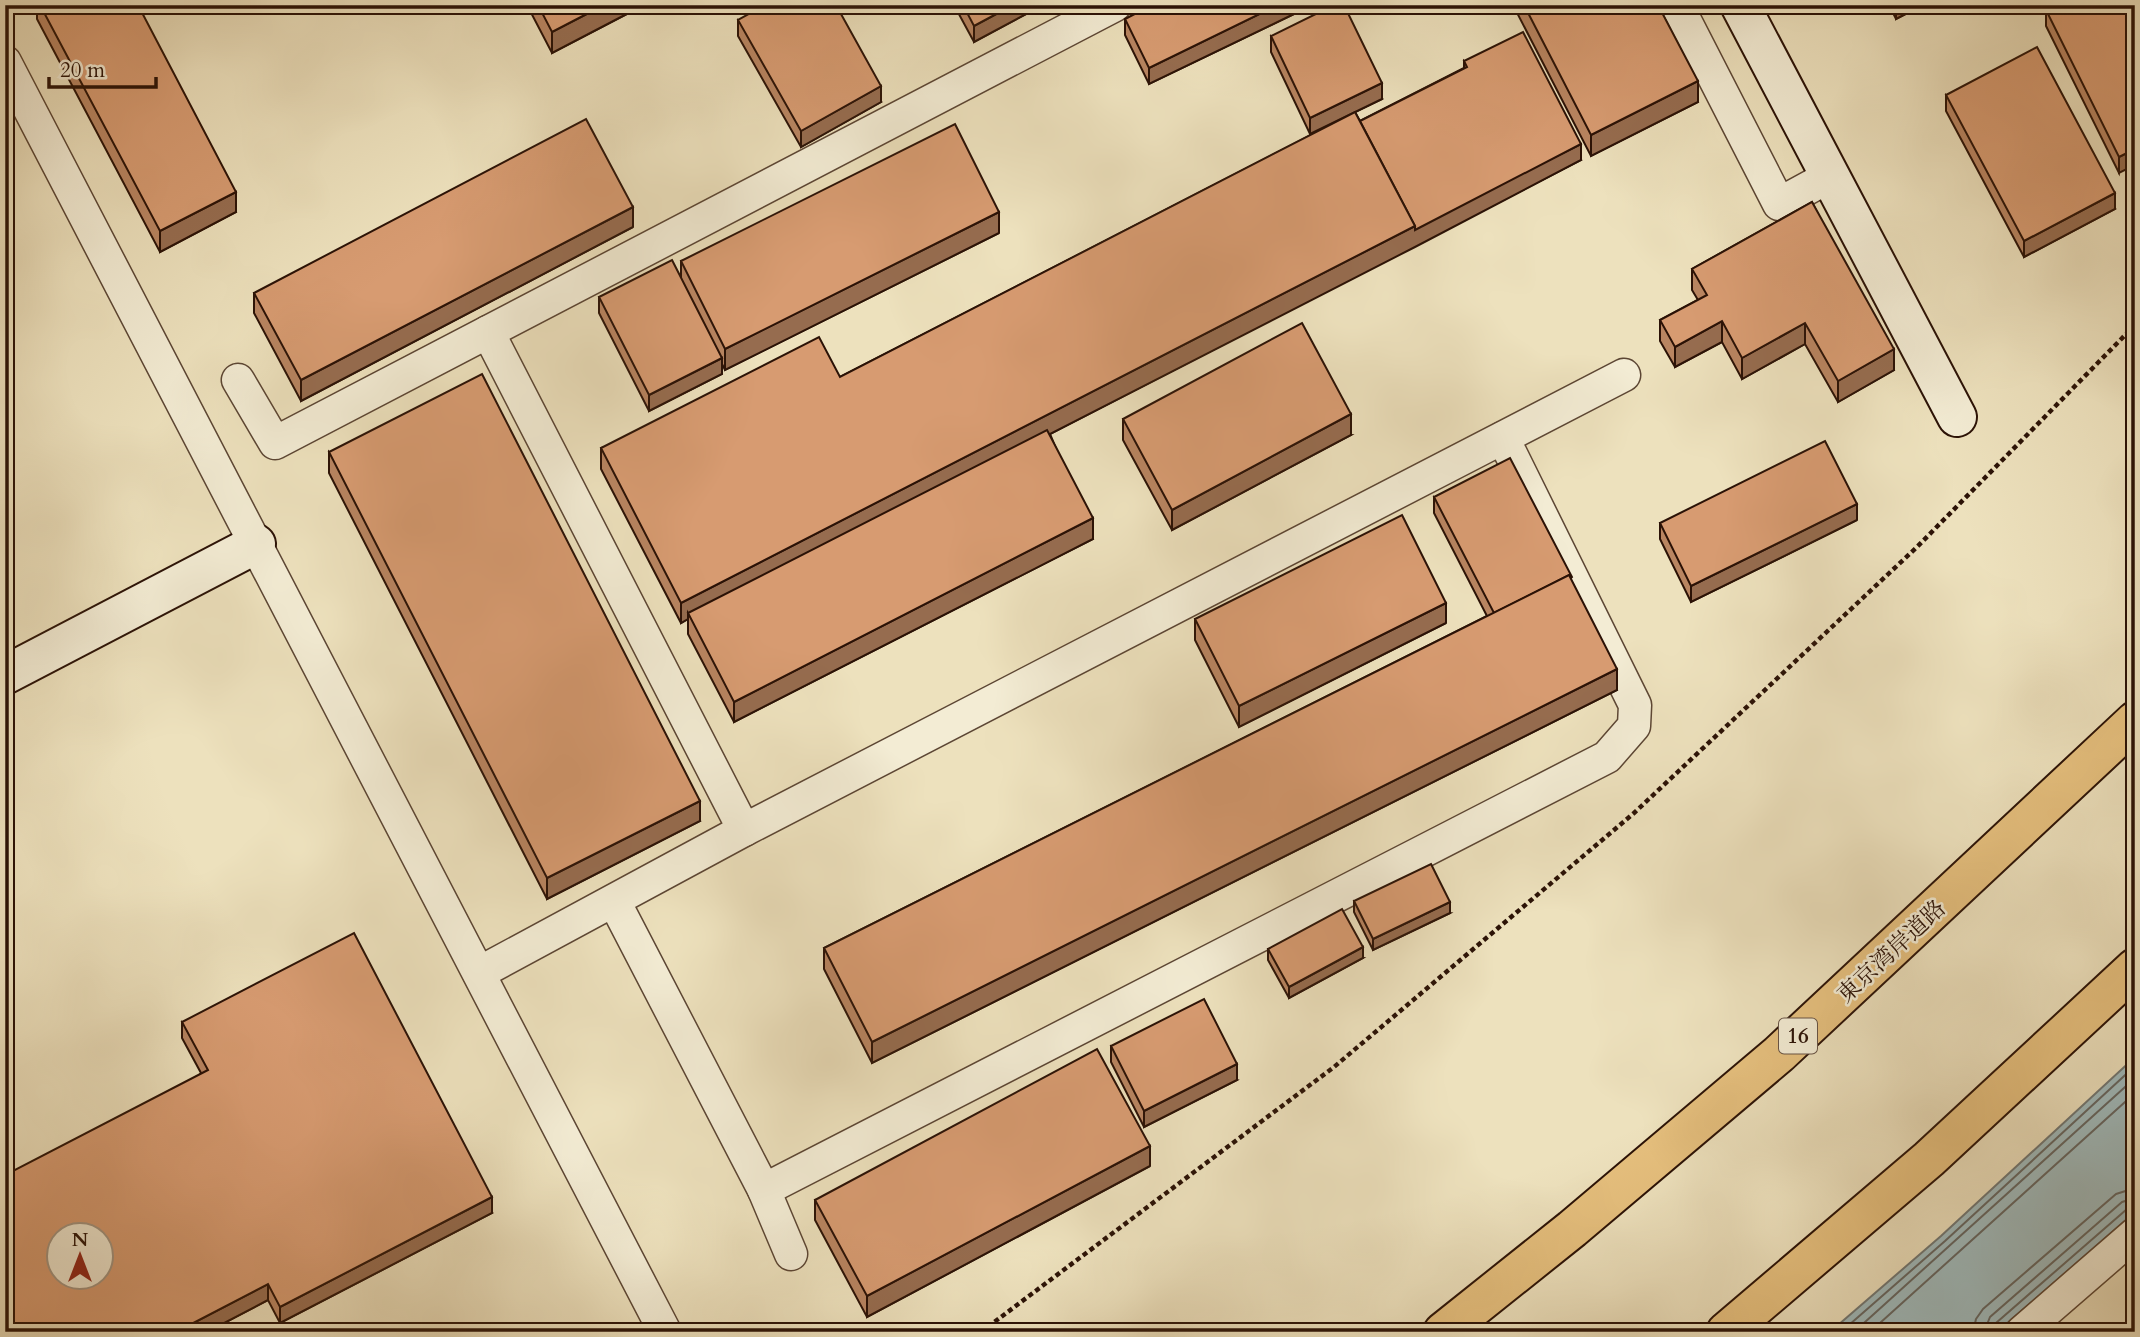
<svg xmlns="http://www.w3.org/2000/svg" width="2140" height="1337" font-family="Cardo,'Noto Serif JP',serif">
<rect width="100%" height="100%" fill="#ede1bd"/>
<filter id="stains"><feTurbulence type="fractalNoise" baseFrequency=".00286" numOctaves="4"/><feColorMatrix values="0 0 0 0 .2 0 0 0 0 .09 0 0 0 0 .02 0 0 0 .5 -.17"/></filter>
<radialGradient id="worn" r=".72"><stop offset=".6" stop-color="#630" stop-opacity="0"/><stop offset="1" stop-color="#630" stop-opacity=".3"/></radialGradient>
<!-- water -->
<path fill="#9fbabc" stroke="#717773" stroke-width="2" d="M2135,1057V1212L1997,1332H1830L1941,1236Z"/>
<g fill="none" stroke-linecap="round" stroke-linejoin="round">
<!-- shore -->
<g stroke="#656661" stroke-width="2">
<path d="M1841,1332L1945,1241L2135,1066"/>
<path d="M1854,1332L2135,1078"/>
<path d="M1870,1332L2135,1093"/>
<path d="M1973,1332L1976,1319L1983,1309L2116,1194L2135,1188"/>
<path d="M1984,1332L1990,1317L2122,1202L2135,1198"/>
<path d="M1993,1332L1996,1323L2127,1209L2135,1207"/>
</g>
<defs>
<g id="street">
<path d="M1677,5L1779,204L1830,176"/>
<path d="M5,62L665,1332"/>
<path d="M488,332L744,830"/>
<path d="M238,380L275,443L1115,5"/>
<path d="M614,901L764,1190L791,1254"/>
<path d="M479,973L744,830L1624,375"/>
<path d="M764,1190L1607,757L1634,726L1635,705L1503,438"/>
<path d="M2022,1332L2135,1234"/>
</g>
<g id="secondary">
<path d="M1740,5L1957,417"/>
<path d="M5,675L256,544"/>
</g>
<g id="highway">
<path d="M1443,1332L1572,1229L1779,1054L2135,721"/>
<path d="M1726,1332L1929,1159L2135,968"/>
</g>
</defs>
<!-- street casing -->
<use href="#street" stroke="#5c4634" stroke-width="35"/>
<!-- secondary casing -->
<use href="#secondary" stroke="#2b1206" stroke-width="42"/>
<!-- highway casing -->
<use href="#highway" stroke="#2b1206" stroke-width="42"/>
<!-- path -->
<path stroke="#2b1206" stroke-width="4.5" stroke-dasharray="5 3.5" stroke-linecap="butt" d="M981,1332L1334,1067L1634,813L1917,547L2135,325"/>
<!-- street -->
<use href="#street" stroke="#f3ecd4" stroke-width="32"/>
<!-- secondary -->
<use href="#secondary" stroke="#f3ecd4" stroke-width="38"/>
<!-- highway -->
<use href="#highway" stroke="#e6c07e" stroke-width="38"/>
</g>
<!-- wall -->
<g fill="#b98561" stroke="#2b1206" stroke-width="2">
<path d="M37,5H138L236,212L160,252L37,19Z"/>
<path d="M527,5H644L552,53Z"/>
<path d="M954,5H1043L974,42Z"/>
<path d="M1298,5V12L1149,84L1125,35V19Z"/>
<path d="M1513,5H1658L1698,102L1591,156Z"/>
<path d="M1889,5H1923L1896,19Z"/>
<path d="M2135,5L2119,173L2046,26V10Z"/>
<path d="M738,20L881,102L801,147L738,36Z"/>
<path d="M1271,36L1382,99L1355,112L1360,121L1464,68V61L1581,160L1050,434L1093,539L734,722L688,634V619L681,623L601,469V448L840,377L1348,116L1310,134L1271,52Z"/>
<path d="M1946,95L2115,209L2024,257L1946,111Z"/>
<path d="M1812,202L1894,370L1838,402L1805,344L1742,379L1722,342L1675,367L1660,341V320L1698,300L1692,290V269Z"/>
<path d="M633,227L301,401L254,313V293Z"/>
<path d="M999,233L725,370L722,364V374L649,411L599,313V297L681,278V261Z"/>
<path d="M1123,419L1351,435L1172,530L1123,440Z"/>
<path d="M329,452L700,821L547,899L329,473Z"/>
<path d="M1434,497L1572,582L1617,690L872,1063L824,969V948L1487,616L1434,513Z"/>
<path d="M1857,520L1691,602L1660,539V523Z"/>
<path d="M1195,619L1446,623L1239,727L1195,640Z"/>
<path d="M1354,901L1450,913L1373,950L1354,912Z"/>
<path d="M1268,949L1363,958L1289,998L1268,960Z"/>
<path d="M182,1022L492,1213L280,1323L268,1300L207,1332H5L201,1073L182,1038Z"/>
<path d="M1111,1046L1237,1080L1144,1127L1111,1062Z"/>
<path d="M1150,1166L867,1317L815,1220V1200Z"/>
</g>
<!-- shaded-wall -->
<g fill="#966c4f" stroke="#2b1206" stroke-width="2">
<path d="M604,5H644L552,53V32Z"/>
<path d="M1013,5H1043L974,42V26Z"/>
<path d="M1278,5H1298V12L1149,84V68Z"/>
<path d="M1896,5H1923L1896,19Z"/>
<path d="M1698,81V102L1591,156V135Z"/>
<path d="M1382,83V99L1310,134V118Z"/>
<path d="M881,86V102L801,147V131Z"/>
<path d="M1581,144V160L1415,247L691,618L688,613V619L681,623V603L1415,226Z"/>
<path d="M2135,149V165L2119,173V157Z"/>
<path d="M236,192V212L160,252V231Z"/>
<path d="M2115,193V209L2024,257V241Z"/>
<path d="M633,207V227L301,401V380Z"/>
<path d="M999,212V233L725,370V349Z"/>
<path d="M1722,321V342L1675,367V347Z"/>
<path d="M1805,323V344L1742,379V358Z"/>
<path d="M1894,349V370L1838,402V381Z"/>
<path d="M722,358V374L649,411V395Z"/>
<path d="M1351,414V435L1172,530V510Z"/>
<path d="M1857,504V520L1691,602V586Z"/>
<path d="M1093,518V539L734,722V702Z"/>
<path d="M1446,603V623L1239,727V706Z"/>
<path d="M1617,669V690L872,1063V1042Z"/>
<path d="M700,801V821L547,899V878Z"/>
<path d="M1450,902V913L1373,950V939Z"/>
<path d="M1363,947V958L1289,998V987Z"/>
<path d="M1237,1064V1080L1144,1127V1111Z"/>
<path d="M1150,1146V1166L867,1317V1296Z"/>
<path d="M492,1197V1213L280,1323V1307Z"/>
<path d="M268,1284V1300L207,1332H176Z"/>
</g>
<!-- building -->
<g fill="#d79b71" stroke="#2b1206" stroke-width="2" fill-rule="evenodd">
<path d="M40,5H138L236,192L160,231Z"/>
<path d="M538,5H604L552,32Z"/>
<path d="M765,5H836L881,86L801,131L738,20Z"/>
<path d="M963,5H1013L974,26Z"/>
<path d="M1152,5H1278L1149,68L1125,19Z"/>
<path d="M1334,5H1344L1382,83L1310,118L1271,36Z"/>
<path d="M1524,5H1658L1698,81L1591,135Z"/>
<path d="M2056,5H2135V149L2119,157L2046,10Z"/>
<path d="M1523,32L1581,144L1415,230V226L1360,121L1467,67L1464,61Z"/>
<path d="M2037,47L2115,193L2024,241L1946,95Z"/>
<path d="M1355,112L1415,226L681,603L601,448L819,337L840,377Z"/>
<path d="M586,119L633,207L301,380L254,293Z"/>
<path d="M955,124L999,212L725,349L681,261Z"/>
<path d="M1812,202L1894,349L1838,381L1805,323L1742,358L1722,321L1675,347L1660,320L1707,295L1692,269Z"/>
<path d="M672,260L722,358L649,395L599,297Z"/>
<path d="M1302,323L1351,414L1172,510L1123,419Z"/>
<path d="M482,374L700,801L547,878L329,452Z"/>
<path d="M1047,430L1093,518L734,702L688,613Z"/>
<path d="M1825,441L1857,504L1691,586L1660,523Z"/>
<path d="M1510,458L1572,577L1571,578L1569,575L1494,613L1434,497Z"/>
<path d="M1402,515L1446,603L1239,706L1195,619Z"/>
<path d="M1569,575L1617,669L872,1042L824,948Z"/>
<path d="M1431,864L1450,902L1373,939L1354,901Z"/>
<path d="M1342,909L1363,947L1289,987L1268,949Z"/>
<path d="M354,933L492,1197L280,1307L268,1284L176,1332H5V1175L208,1070L182,1022ZM60,1236H102V1278H60Z"/>
<path d="M1204,999L1237,1064L1144,1111L1111,1046Z"/>
<path d="M1097,1049L1150,1146L867,1296L815,1200Z"/>
</g>
<g text-anchor="middle" stroke-width="5" stroke-linejoin="round" paint-order="stroke">
<!-- shield labels -->
<rect fill="#f3ecd4" stroke="#675344" stroke-width="2" x="1779" y="1018.5" width="38" height="35" rx="5"/>
<g font-size="21" font-weight="bold" fill="#2b1206">
<text x="1798" y="1043">16</text>
</g>
<!-- street labels -->
<g font-size="23" fill="#2b1206" stroke="#f3ecd4">
<text transform="translate(1891 951) rotate(-43)" y="8">東京湾岸道路</text>
</g>
</g>
<!-- margin -->
<rect width="2140" height="1337" fill="none" stroke="#ede1bd" stroke-width="28"/>
<rect x="7" y="7" width="2126" height="1323" fill="none" stroke="#2b1206" stroke-width="3.5"/>
<rect x="14" y="14" width="2112" height="1309" fill="none" stroke="#2b1206" stroke-width="2"/>
<!-- north arrow -->
<g transform="translate(80 1256)"><circle r="33" fill="#f3ecd4" stroke="#a39582" stroke-width="2"/>
<path d="M0-5L12 26L0 18L-12 26Z" fill="#8f2418"/>
<text y="-10" font-size="19" font-weight="bold" text-anchor="middle" fill="#2b1206">N</text>
</g>
<!-- scale -->
<path d="M49 77v10h107v-10" fill="none" stroke="#2b1206" stroke-width="3.5"/>
<text x="60" y="77" font-size="21" fill="#2b1206" stroke="#f3ecd4" stroke-width="5" paint-order="stroke">20 m</text>
<rect width="100%" height="100%" filter="url(#stains)"/>
<rect width="100%" height="100%" fill="url(#worn)"/>
</svg>
